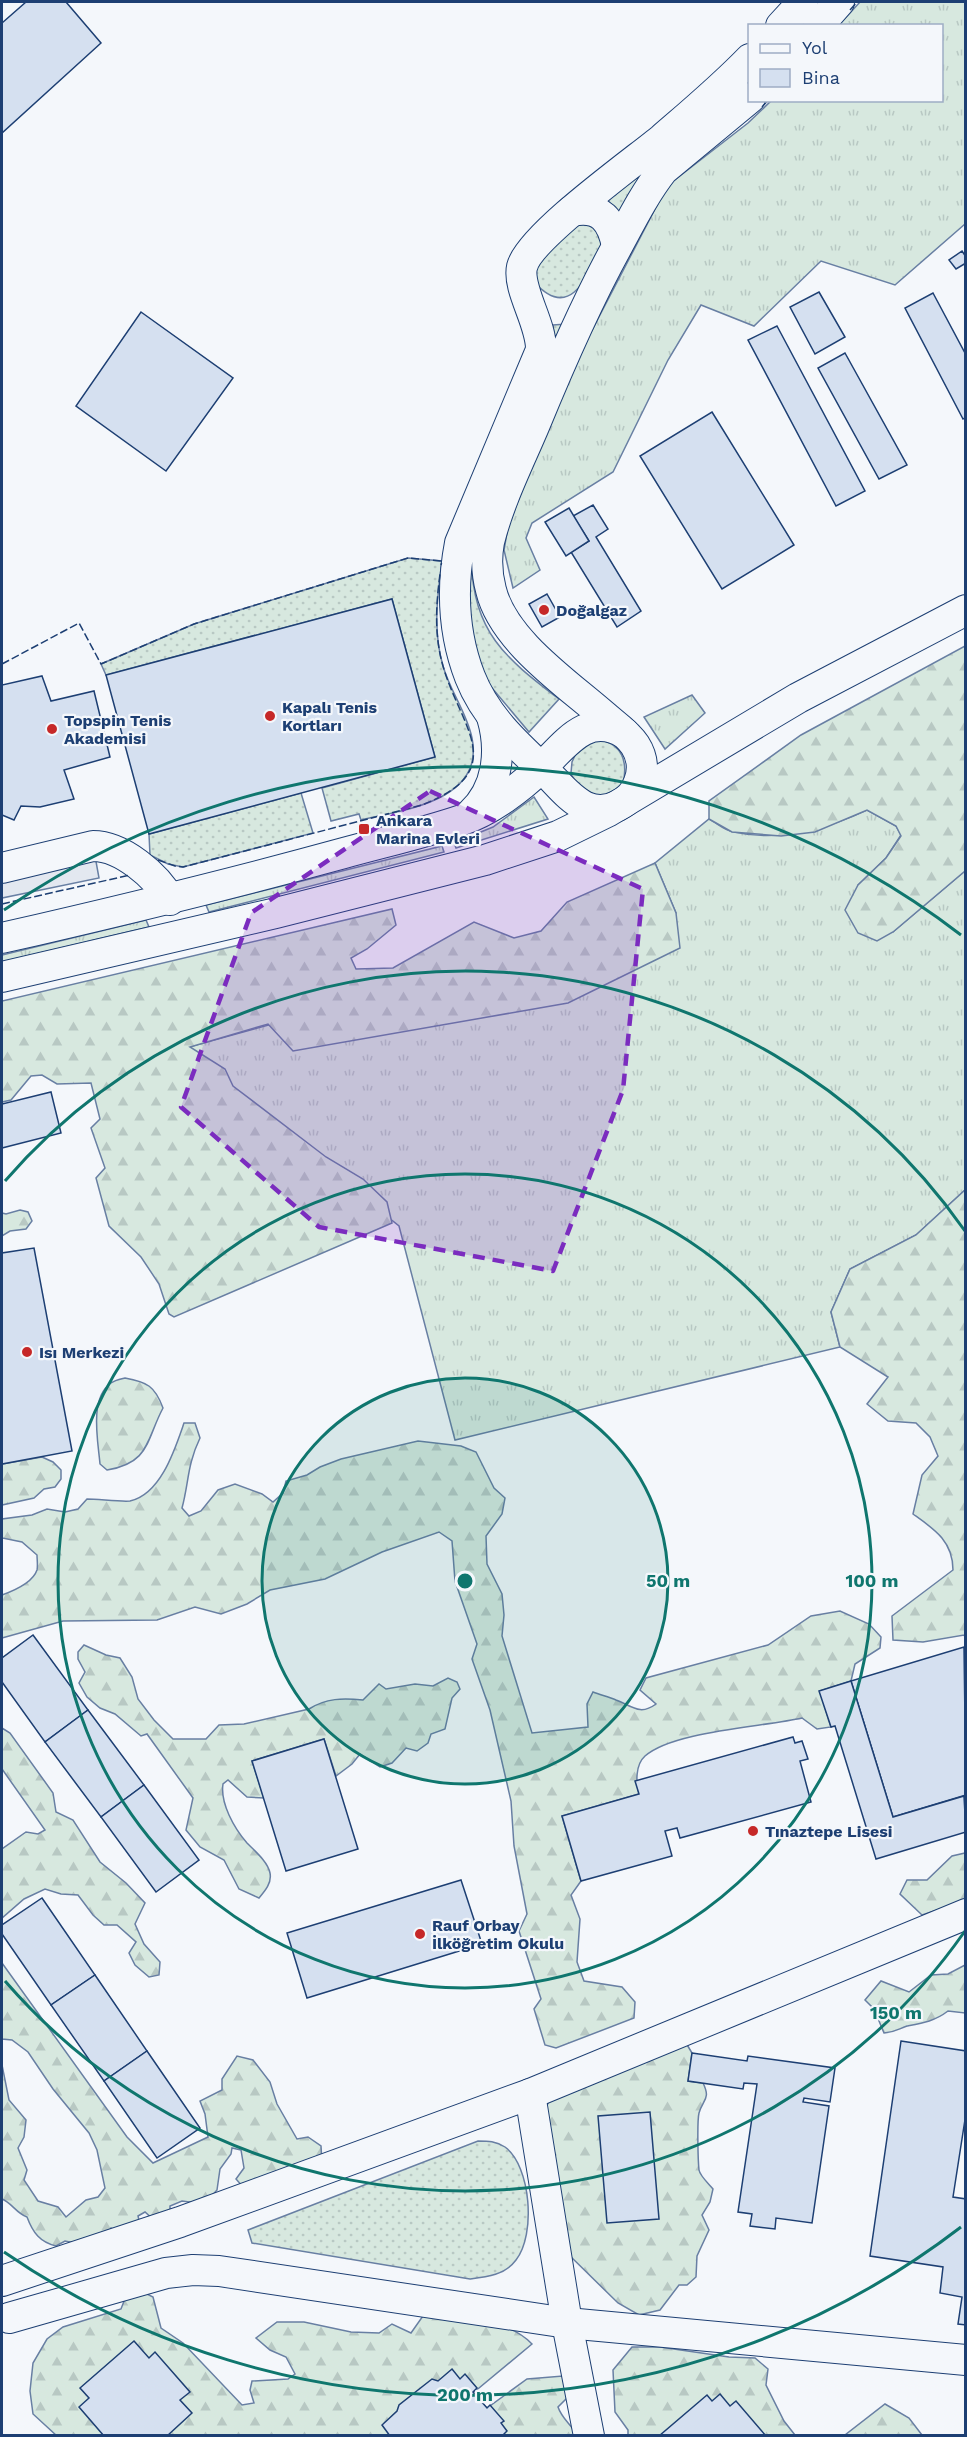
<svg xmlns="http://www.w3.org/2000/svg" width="967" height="2437" font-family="'Work Sans',sans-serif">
<defs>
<pattern id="grass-tufts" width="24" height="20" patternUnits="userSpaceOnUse" patternTransform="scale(1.5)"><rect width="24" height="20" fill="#d7e8df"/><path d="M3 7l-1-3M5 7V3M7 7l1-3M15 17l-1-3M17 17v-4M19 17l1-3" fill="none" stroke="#b8c8c3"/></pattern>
<pattern id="forest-firs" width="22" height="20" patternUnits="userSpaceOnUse" patternTransform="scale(1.5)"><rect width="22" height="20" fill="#d7e8df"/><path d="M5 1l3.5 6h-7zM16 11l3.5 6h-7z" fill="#b8c8c3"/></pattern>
<pattern id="garden-dots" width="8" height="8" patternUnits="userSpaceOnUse" patternTransform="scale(1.5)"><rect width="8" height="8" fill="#d7e8df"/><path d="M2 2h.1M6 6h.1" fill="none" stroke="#b8c8c3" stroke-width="1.8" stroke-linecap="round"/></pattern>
</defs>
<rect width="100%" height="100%" fill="#f4f7fb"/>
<!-- grass -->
<g fill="url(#grass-tufts)" stroke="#687fa3" stroke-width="1.5">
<path d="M860,2H965V224L895,285L821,261L754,326L701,305L668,360L613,472L532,523L526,538L540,570L513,588L504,550L508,527L536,454L588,338L667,186L748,123L771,101L942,100V26L839,25Z"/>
<path d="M692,695L705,713L665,749L644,717Z"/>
<path d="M534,797L548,819L456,848L454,843L493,827Z"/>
<path d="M867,810L896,826L901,835L886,858L858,885L893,932L965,871V1190L916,1235L850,1269L831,1312L840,1347L455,1440L399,1226L178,1050L676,913L655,863L709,819C717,823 725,831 734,832C779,842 826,829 867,810Z"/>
<path d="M442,846L444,852L209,912L206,905Z"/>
<path d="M146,920L149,927L2,962V955Z"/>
</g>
<!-- forest -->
<g fill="url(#forest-firs)" stroke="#687fa3" stroke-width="1.5">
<path d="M965,646V871L893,932L877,941L858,933L845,910L858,885L886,858L901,836L896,826L867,810L815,832L781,836L732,832L709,819V801L801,735Z"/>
<path d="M655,863L676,913L680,948L568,1003L293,1051L268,1024L190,1047L225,1069L233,1086L326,1157L363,1179L387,1202L392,1223L174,1317L169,1314L159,1284L141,1257L109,1226L96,1178L105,1168L91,1128L100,1119L91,1083L57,1084L42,1075L31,1076L11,1100L2,1102V1001L392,909L396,925L367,949L351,958L356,969L393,968L474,922L514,938L541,931L567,902Z"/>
<path d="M965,1190V1637L964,1635L923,1642L893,1640L892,1616L953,1570C953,1541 934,1529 913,1514L922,1475L938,1456L930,1437L916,1423L888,1421L867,1404L888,1377L840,1347L831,1312L850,1269L916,1235Z"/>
<path d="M20,1210L28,1212L32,1221L26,1229L10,1231L2,1236V1213L6,1214Z"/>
<path d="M125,1378C147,1382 155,1386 163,1408C146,1440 150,1463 107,1470L100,1464C98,1441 89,1398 111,1383C115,1380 121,1379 125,1378Z"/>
<path d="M184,1423H195L200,1438C187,1465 189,1482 182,1508L189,1516L201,1511L218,1490L235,1484L262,1494L273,1502L283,1493L286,1481L307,1475L320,1467L341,1459L418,1441L461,1446L476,1452L494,1488L505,1498L502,1514L486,1536L487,1564L502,1594L504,1615L502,1636L532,1733L588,1727L587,1704L593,1692C601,1695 609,1697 616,1700C632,1706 640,1716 656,1704L640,1690L646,1678L768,1645L811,1616L840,1611L869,1624L881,1637L880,1648L855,1664L851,1681L820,1691L831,1727L817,1729L802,1718C763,1727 673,1731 645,1756C635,1765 636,1783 639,1794L562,1816L581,1881L571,1895L580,1919L577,1962L584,1981L622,1987L635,2002L634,2018L556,2048L545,2045L534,2009L541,1999L519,1931L527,1914L514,1846L511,1801L490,1710L472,1659L477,1644L455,1581L452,1541L439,1532L382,1552L325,1579L270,1590L247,1604L221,1614L195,1607L157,1620L63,1621L2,1638V1595C13,1591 33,1582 37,1570C38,1566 37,1559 37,1555L22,1542L2,1538V1519L32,1515L47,1509L65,1512L78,1509L87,1499C98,1499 121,1502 130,1501C161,1494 175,1449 184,1423Z"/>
<path d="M42,1457L53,1462L61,1470V1479L55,1487L44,1489L34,1498L2,1505V1464Z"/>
<path d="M84,1645L106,1655L120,1658L132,1677L138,1699L154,1720L173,1739H206L219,1725L244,1724L309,1709C326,1698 343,1698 363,1700L379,1684L386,1689L415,1684L433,1686L448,1678L457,1682L460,1689L452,1698L445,1729L431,1734L428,1743L417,1751L406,1748L392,1763L380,1767L360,1754L352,1764L336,1776L324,1739L252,1761L264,1798L247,1797L228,1780L223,1784C220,1803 234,1828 247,1843C255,1851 268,1862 270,1873C272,1883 265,1891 259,1898L239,1889L224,1860L200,1847L186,1830L193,1798L147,1734L141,1736L115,1714L100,1708L87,1697L79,1683L85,1672L78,1659V1652Z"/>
<path d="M2,1728L10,1733L53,1793L56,1812L73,1820L100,1862L126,1883L145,1903L135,1924L144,1944L160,1962L159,1975L149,1977L135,1965L129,1953L136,1942L117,1925H104L93,1915L78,1895L61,1894L45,1889L24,1899L2,1918V1849L26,1832L38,1834L45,1830L2,1769Z"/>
<path d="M965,1853V1901L922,1915L900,1894L907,1880H927L952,1856Z"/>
<path d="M2,1963L127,2137L153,2163L208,2137L205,2114L200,2101L222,2090V2079L237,2056L253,2060L270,2082L277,2104L297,2139L308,2137L321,2146L322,2163L243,2187L236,2179L244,2168L241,2150L232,2148L231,2154L220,2169L217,2190L208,2200L197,2203L182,2201L170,2206V2217L155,2221L145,2212L138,2216L140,2225L121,2233L111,2228L105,2239L80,2244L65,2241L56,2246C40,2242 33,2233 27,2217C16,2213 12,2203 2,2199V2065L9,2100L26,2120L24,2137L18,2148L27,2170L24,2180L38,2201L58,2207L66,2217L86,2200L98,2197L105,2188L97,2150L89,2133L53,2089L28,2052L12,2040L2,2039Z"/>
<path d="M965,1965V2013L948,2011C935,2021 923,2023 907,2026C898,2029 896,2032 884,2033L874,2009L865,2000L881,1981L909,1992L931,1975L948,1974Z"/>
<path d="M686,2043L692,2053L688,2081L703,2083C711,2099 703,2099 699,2113C697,2121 698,2161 699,2170C700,2176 709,2184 713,2189L710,2202L702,2215L709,2230L697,2256L696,2277L687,2285H679L660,2310L639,2315L618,2303L569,2255L543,2113L554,2092Z"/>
<path d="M141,2291L153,2297L161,2328L183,2343L242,2405L254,2403L250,2390L252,2381L288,2379L295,2374L286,2357L270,2350L256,2338L277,2322H304L351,2332L379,2333L392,2324L411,2333L425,2313C461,2319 506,2317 532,2344L473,2393L487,2408L527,2379L563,2376L568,2397L558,2407C562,2419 571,2424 577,2435L57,2436L33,2414L30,2391L33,2363L47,2339L63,2327L121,2309L126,2296Z"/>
<path d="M632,2347H660L729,2357L755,2358L768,2369L766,2385L784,2421L795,2435H628V2430L615,2412L613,2370Z"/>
<path d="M885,2404L909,2418L922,2435H845Z"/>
</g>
<!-- garden -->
<g fill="url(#garden-dots)" stroke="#687fa3" stroke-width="1.5">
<path d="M705,112L618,213L608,201L601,198Z"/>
<path d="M593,223L604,240C590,269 573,325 534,282V265L578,224Z"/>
<path d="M567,324L471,559C474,633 504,657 559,699L529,732L487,682L469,632L466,567L554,335L553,325Z"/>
<path d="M408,558L442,561C437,597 433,632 443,666C450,691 467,713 472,738C485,801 403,810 361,820L359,814L331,821L322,788L435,757L392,599L106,675L101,664L194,624Z"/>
<path d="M597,739C623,744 628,761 623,785L602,800L574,782L571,773L572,762L577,751Z"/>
<path d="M301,793L313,833L183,867L168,864L150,855L149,834Z"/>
<path d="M478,2141C488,2141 496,2141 505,2147C531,2166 536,2235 516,2260C505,2275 487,2277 470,2279L252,2243L248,2230Z"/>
</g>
<!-- parking -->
<path fill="#e3e8f0" stroke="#687fa3" stroke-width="1.5" d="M95,856L99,878L2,898V875Z"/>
<!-- building -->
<g fill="#d5e0f0" stroke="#1d3f73" stroke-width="1.5">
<path d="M26,2H66L101,43L2,133V23Z"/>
<path d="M962,251L966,257V263L956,269L949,260Z"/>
<path d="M819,292L845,337L815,354L790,307Z"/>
<path d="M933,293L966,355V417L963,419L905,308Z"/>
<path d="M141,312L233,378L166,471L76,406Z"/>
<path d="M777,326L865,491L836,506L748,340Z"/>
<path d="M845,353L907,465L879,479L818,368Z"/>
<path d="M712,412L794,545L722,589L640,456Z"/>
<path d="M593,505L608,529L596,537L641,611L617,627L571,552L589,541L573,516Z"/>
<path d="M569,508L589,541L566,556L545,522Z"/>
<path d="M547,594L560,617L542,627L529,604Z"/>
<path d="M392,599L435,757L149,834L106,675Z"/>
<path d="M42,676L51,701L94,691L110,757L64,770L74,799L40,807L21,806L14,820L2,815V685Z"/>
<path d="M51,1092L61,1133L2,1148V1104Z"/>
<path d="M34,1248L72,1451L2,1464V1253Z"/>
<path d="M33,1635L88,1710L45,1742L2,1682V1658Z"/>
<path d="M964,1647L966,1795L893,1817L851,1681Z"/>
<path d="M851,1681L893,1817L964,1796L966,1832L876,1859L835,1726L831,1727L819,1691Z"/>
<path d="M88,1710L144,1785L101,1817L45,1742Z"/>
<path d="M793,1737L795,1743L802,1741L808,1759L800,1761L811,1802L680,1838L677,1828L665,1831L672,1856L581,1881L562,1816L639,1794L635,1781Z"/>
<path d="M324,1739L358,1849L286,1871L252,1761Z"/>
<path d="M144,1785L199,1860L156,1892L101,1817Z"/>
<path d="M461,1880L482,1944L307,1998L287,1933Z"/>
<path d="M42,1898L95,1975L51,2005L2,1934V1925Z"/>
<path d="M95,1975L147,2051L104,2081L51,2005Z"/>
<path d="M901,2041L966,2051V2113L953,2197L966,2199V2325L958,2324L962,2297L940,2293L943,2267L870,2256Z"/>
<path d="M147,2051L200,2128L157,2158L104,2081Z"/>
<path d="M692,2053L747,2061L748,2056L835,2068L830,2102L804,2098L803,2102L829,2106L812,2223L776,2218L775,2229L750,2226L752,2214L738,2212L757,2084L744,2083L743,2089L688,2081Z"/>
<path d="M650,2112L659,2219L607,2223L598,2116Z"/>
<path d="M134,2341L149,2358L155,2352L190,2392L180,2400L192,2413L167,2436H104L79,2407L89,2398L80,2388Z"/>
<path d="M452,2369L460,2379L465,2374L477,2388L473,2392L487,2408L490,2405L504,2421L501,2423L507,2431L502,2436H390L382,2425L397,2411L399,2405L432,2379L438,2381Z"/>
<path d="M720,2394L730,2406L736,2401L766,2436H659L707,2395L712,2401Z"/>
</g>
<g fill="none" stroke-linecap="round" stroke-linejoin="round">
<defs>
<g id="minor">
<path d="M781,26L803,2"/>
<path d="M818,26L839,2"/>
<path d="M750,59C722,88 692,113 662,139C634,162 529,237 522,267C517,289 542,324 541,350L460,543C451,590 453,633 470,677C486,718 518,746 549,775C560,786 571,800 586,807C607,816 632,803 639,782C644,769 642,756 635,745C627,733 613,724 603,715C565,682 503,640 491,590C487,575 486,558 489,542C499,501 519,462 535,424C560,363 586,303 618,245C632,219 645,193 663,170L750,98"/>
<path d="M572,211C601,205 612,221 617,246"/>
<path d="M471,814C498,789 502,751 492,717"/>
<path d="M2,868L93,846C122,846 157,876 170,900"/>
<path d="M2,938C116,912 231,884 344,853C384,842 424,833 462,820C490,811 520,788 541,768C565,745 587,711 624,733"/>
<path d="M2,977L276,913L485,860L558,836L607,812L798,698L966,610"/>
<path d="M530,2094L567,2323L589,2436"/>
<path d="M2,2281L180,2222L530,2094L966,1914"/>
<path d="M9,2318L166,2273L193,2270L219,2271L567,2323L966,2360"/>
</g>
</defs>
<!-- minor casing -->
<use href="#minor" stroke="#1d3f73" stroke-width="32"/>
<!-- minor -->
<use href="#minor" stroke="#f4f7fb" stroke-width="30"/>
<!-- fence -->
<g stroke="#1d3f73" stroke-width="1.5" stroke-dasharray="8 3" stroke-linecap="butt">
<path d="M850,10L857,2"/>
<path d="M762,107L768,100"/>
<path d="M2,664L79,623L101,664L194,624L408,558L442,561L441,565"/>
<path d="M158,860L175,866L183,867L422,805C512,770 460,727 443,666C434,635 436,605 440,574"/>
<path d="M2,904L130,875"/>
</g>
</g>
<!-- marked area -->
<path fill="#7b2cbf" fill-opacity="0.2" stroke="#7b2cbf" stroke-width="4.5" stroke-dasharray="12 8" stroke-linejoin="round" d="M430,791L643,889L623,1090L553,1271L319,1227L181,1107L251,913Z"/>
<!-- distance rings -->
<circle cx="465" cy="1581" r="203" fill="#0f766e" fill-opacity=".12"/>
<g fill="none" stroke="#0f766e" stroke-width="3">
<circle cx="465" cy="1581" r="203"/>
<circle cx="465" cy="1581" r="407"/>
<path d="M965 1931A610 610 0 0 1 5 1981M5 1181A610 610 0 0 1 965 1231"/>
<path d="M961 2227A814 814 0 0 1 4 2252M4 910A814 814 0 0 1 961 935"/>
</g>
<!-- markers -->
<g fill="#c62828" stroke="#f4f7fb" stroke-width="2">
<circle cx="544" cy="610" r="6"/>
<circle cx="270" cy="716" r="6"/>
<circle cx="52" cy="729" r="6"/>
<rect x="358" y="823" width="12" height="12" rx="3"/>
<circle cx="27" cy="1352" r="6"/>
<circle cx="753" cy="1831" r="6"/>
<circle cx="420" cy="1934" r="6"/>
</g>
<g text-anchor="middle" stroke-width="4.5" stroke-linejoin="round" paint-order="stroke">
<!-- poi labels -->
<g font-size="16" font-weight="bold" fill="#1d3f73" stroke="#f4f7fb" text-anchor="start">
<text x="556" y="616">Doğalgaz</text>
<text x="282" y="713">Kapalı Tenis<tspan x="282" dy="18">Kortları</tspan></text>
<text x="64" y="726">Topspin Tenis<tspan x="64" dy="18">Akademisi</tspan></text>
<text x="376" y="826">Ankara<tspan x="376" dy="18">Marina Evleri</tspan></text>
<text x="39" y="1358">Isı Merkezi</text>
<text x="765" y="1837">Tınaztepe Lisesi</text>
<text x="432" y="1931">Rauf Orbay<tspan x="432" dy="18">İlköğretim Okulu</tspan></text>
</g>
</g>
<circle cx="465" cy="1581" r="9" fill="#0f766e" stroke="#f4f7fb" stroke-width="3"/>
<g font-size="18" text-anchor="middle" font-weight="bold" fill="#0f766e" stroke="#f4f7fb" stroke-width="4.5" stroke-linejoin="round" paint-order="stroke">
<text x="668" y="1587">50 m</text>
<text x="872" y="1587">100 m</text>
<text x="896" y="2019">150 m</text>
<text x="465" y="2401">200 m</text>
</g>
<!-- border -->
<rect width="967" height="2437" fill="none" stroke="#1d3f73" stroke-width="6"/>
<!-- legend -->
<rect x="748" y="24" width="195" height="78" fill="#f4f7fb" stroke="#9eadc5" stroke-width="1.5"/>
<rect x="760" y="44" width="30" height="9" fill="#f4f7fb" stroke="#9eadc5" stroke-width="1.5"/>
<text x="802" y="54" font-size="18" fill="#1d3f73">Yol</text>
<rect x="760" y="69" width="30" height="18" fill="#d5e0f0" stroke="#9eadc5" stroke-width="1.5"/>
<text x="802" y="84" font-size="18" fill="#1d3f73">Bina</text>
</svg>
